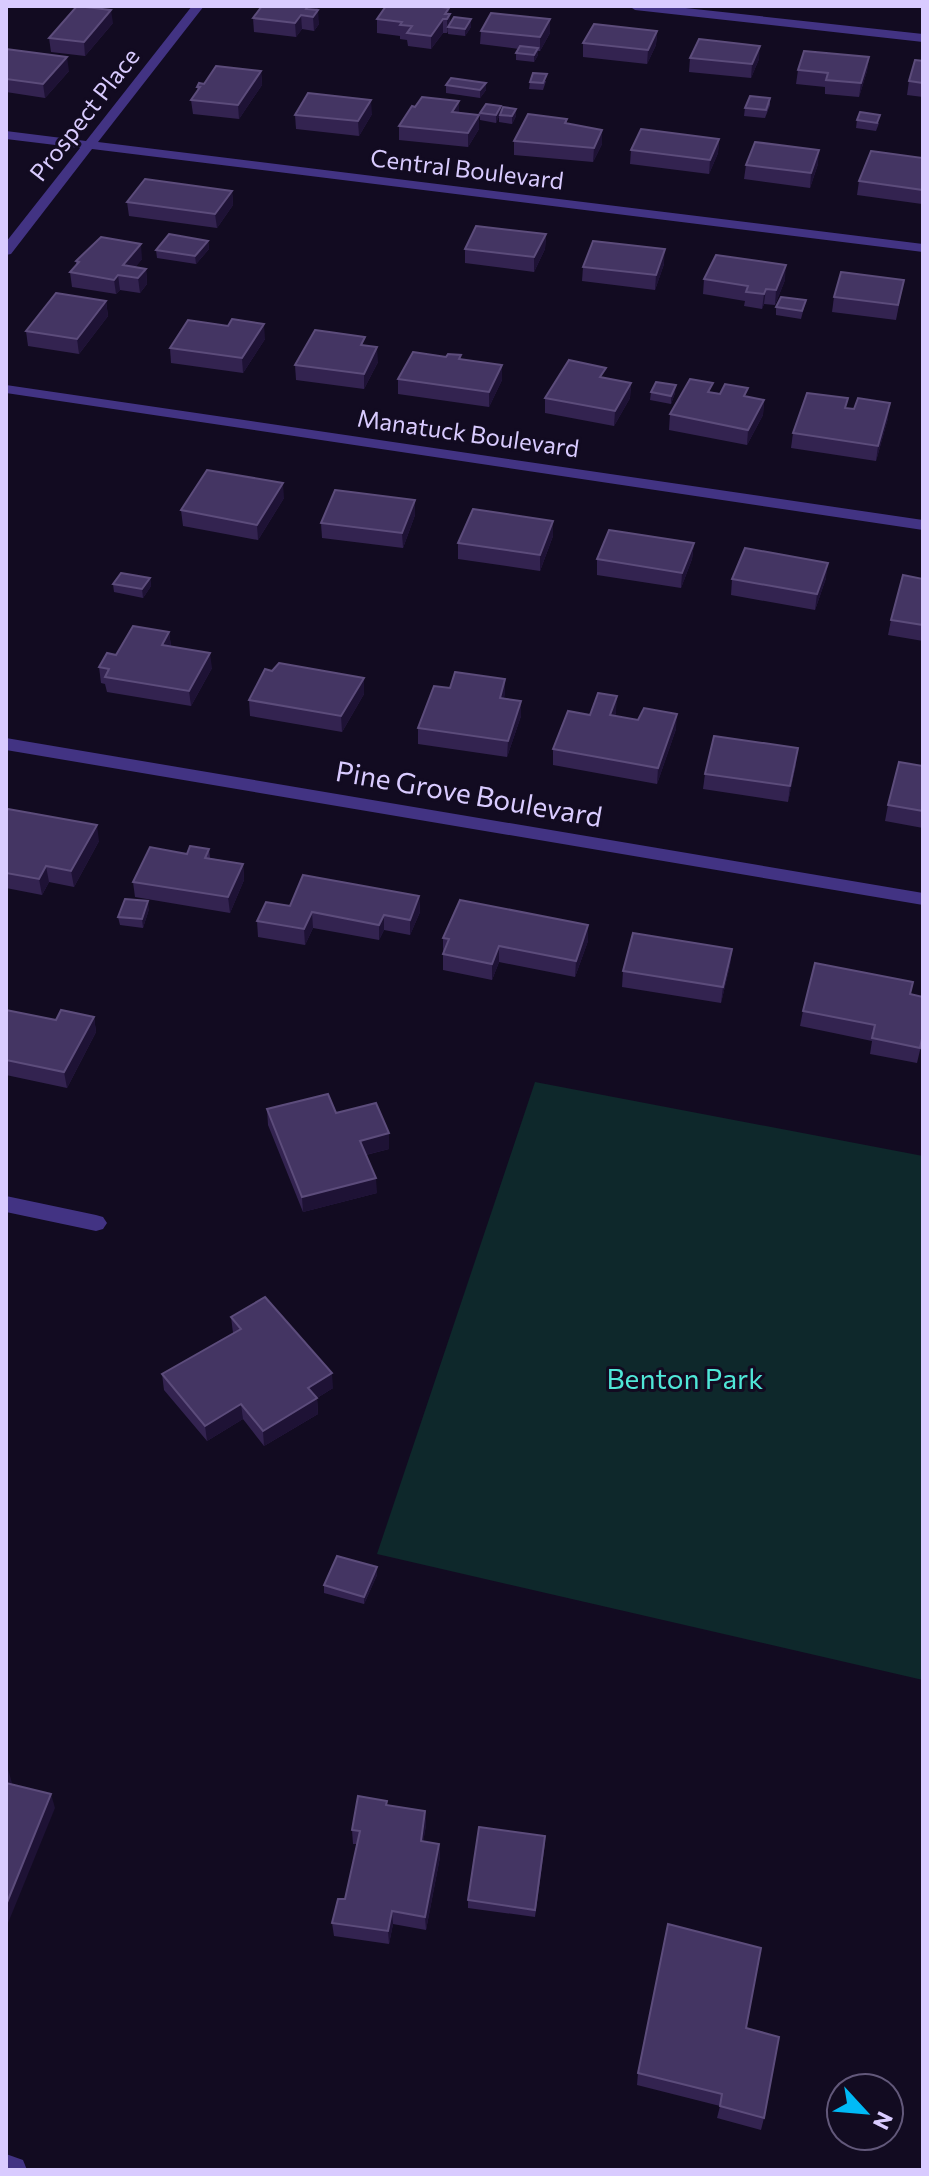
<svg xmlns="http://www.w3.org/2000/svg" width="929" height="2176" font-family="Commissioner,sans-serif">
<rect width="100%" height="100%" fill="#120b21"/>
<!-- green -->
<path fill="#0e282b" d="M535,1082L923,1156V1680L377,1554Z"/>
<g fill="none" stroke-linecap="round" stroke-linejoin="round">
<!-- minor -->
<g fill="#423383" fill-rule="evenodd">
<path d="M192,6H204L98,142L923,244V252L92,149L11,254L6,255V242L80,148L6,139V131L86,141Z"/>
<path d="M629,6H667L923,34V42L635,10Z"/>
<path d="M6,738L923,893V905L6,750Z"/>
<path d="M6,1196L96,1215L103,1217L107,1223L103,1229L96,1231L6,1212Z"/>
<path d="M6,2154L23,2160L27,2170H6Z"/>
</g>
<!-- tertiary -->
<path fill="#423383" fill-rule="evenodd" d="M6,385L923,520V530L6,393Z"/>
</g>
<!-- wall -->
<g fill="#332350">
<path d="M386,6H435L449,14L450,23L471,27L465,36L448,34V31L447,33H443L431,49L408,46L407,40L400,39V36L377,33V19Z"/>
<path d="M318,8L316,10L319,24L314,31L302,29L296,37L254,32L253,18Z"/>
<path d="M550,19V33L540,51H538V55L534,62L516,60V53L519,49L480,44L481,31Z"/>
<path d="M113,23L85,56L51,52L49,38Z"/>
<path d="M657,31L656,45L647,64L583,57V43Z"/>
<path d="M6,49L69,71L45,98L6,92Z"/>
<path d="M869,57L867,71L859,97L825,94V87L796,84L798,70Z"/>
<path d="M690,58L759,59L751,78L689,72Z"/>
<path d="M923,61V97L907,95L909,81Z"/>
<path d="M261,71L262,85L239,119L193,114L191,100L197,91V87L204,84Z"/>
<path d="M546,81L543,90L529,89L530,82Z"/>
<path d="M446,85L486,90L480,98L446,93Z"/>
<path d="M770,98V105L765,118L744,116L745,108Z"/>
<path d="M459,101V113L479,115V129L468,147L399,140V126L415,107Z"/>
<path d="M501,106V111L516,109V116L512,124L499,122V116L496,123L480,120V113Z"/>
<path d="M372,114L359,136L296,129L295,115Z"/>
<path d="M567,119V123L602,144L593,162L514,155V141Z"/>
<path d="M857,120L879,123L876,131L856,128Z"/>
<path d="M719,139L718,153L709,174L630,164L631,150Z"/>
<path d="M923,158L922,204L857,195L859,181Z"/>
<path d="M818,164L810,188L744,179L746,165Z"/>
<path d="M232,191L233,205L217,228L129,216L127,202Z"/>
<path d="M546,234L545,249L534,272L465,263V249Z"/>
<path d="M208,241L209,249L196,264L157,258L156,250Z"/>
<path d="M142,259L135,267L146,269L147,284L140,293L120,290L116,294L72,287L70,272L76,265V261Z"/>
<path d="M664,264L655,290L582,281L583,267Z"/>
<path d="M704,279L785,280L775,305L764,304L762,309L744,306L745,301L703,294Z"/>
<path d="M904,280L896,320L832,312L834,297Z"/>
<path d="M806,300L801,319L776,315V307Z"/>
<path d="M106,301L108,316L79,354L28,346L26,331Z"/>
<path d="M228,326L265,339L243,373L171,363L170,348Z"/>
<path d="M365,345L378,362L364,389L296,380L295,365Z"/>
<path d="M461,359L502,365V380L489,407L398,394V379Z"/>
<path d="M605,378L631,383L630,398L614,426L545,413V398Z"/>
<path d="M651,392L675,393L671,404L650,400Z"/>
<path d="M712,392L764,400L763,415L747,445L669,430L670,414Z"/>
<path d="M846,408L888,418L876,461L791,448L793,433Z"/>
<path d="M284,498L258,540L183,526L181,510Z"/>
<path d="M415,500V515L403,548L322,538L321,523Z"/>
<path d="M553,536L540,571L458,559V543Z"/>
<path d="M694,543L692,559L681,588L597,575V559Z"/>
<path d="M150,578L151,586L143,598L114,592L113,584Z"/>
<path d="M826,578L815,610L731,595L732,579Z"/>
<path d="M923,579V641L888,635L891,620Z"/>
<path d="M169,632L171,646L212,668L191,706L107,692L105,684L101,683L99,667L116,655Z"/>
<path d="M272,671L364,678V694L342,732L250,716L249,700Z"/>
<path d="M505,679L504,698L521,701V716L507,757L418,744V728L450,688Z"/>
<path d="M616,712L615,716L676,729L657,784L553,765V749L590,715Z"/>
<path d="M796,764L788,802L703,789L705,774Z"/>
<path d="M923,766V828L885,821L888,805Z"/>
<path d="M6,812L99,841L74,887L49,882L42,895L6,888Z"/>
<path d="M209,849L210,858L243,864L244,880L230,913L135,897L133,882L187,854Z"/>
<path d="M419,896L420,912L410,935L384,930L379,940L313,928L305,945L258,937L257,921L290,906Z"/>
<path d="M149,909L143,928L120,925L118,917Z"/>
<path d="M588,925V941L575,977L499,962L492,980L443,970V938Z"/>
<path d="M732,949L730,965L721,1003L622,987L623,971Z"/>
<path d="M910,995L923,997V1047L921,1046L917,1063L870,1054L872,1041L800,1026L803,1011Z"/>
<path d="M6,1010L56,1020L94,1017L96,1032L67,1088L6,1075Z"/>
<path d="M267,1109L336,1113L389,1149L366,1155L377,1193L303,1212L268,1125Z"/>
<path d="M231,1317L333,1388L317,1398L318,1414L264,1446L243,1419L207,1441L164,1390L162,1374L233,1333Z"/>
<path d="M377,1567V1575L364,1604L324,1593V1585Z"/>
<path d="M388,1805L425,1811L426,1825L423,1842L439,1844L440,1857L426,1930L393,1924L389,1944L334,1936L332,1923L345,1899L357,1844H353L352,1830Z"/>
<path d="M545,1843L535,1917L468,1908V1900Z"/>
<path d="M746,2028L764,2118L761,2130L717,2118L720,2106L637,2085L638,2073Z"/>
</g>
<!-- shaded-wall -->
<g fill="#1e1235">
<path d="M308,6H318L311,17L306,9Z"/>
<path d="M449,8L450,27H448L447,33V19L445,14Z"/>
<path d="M111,10L113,23L85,56L84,42Z"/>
<path d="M318,10L319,24L314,31L313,17Z"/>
<path d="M301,15L302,29L296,37L295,23Z"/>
<path d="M443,19V33L431,49V36Z"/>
<path d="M471,19V27L465,36V29Z"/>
<path d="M550,19V33L540,51V37Z"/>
<path d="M657,31L656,45L647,64L648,50Z"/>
<path d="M760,46L759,59L751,78L752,64Z"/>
<path d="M538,48V55L534,62V55Z"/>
<path d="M67,57L69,71L45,98L43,84Z"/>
<path d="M869,57L867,71L859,97L861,83Z"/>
<path d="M261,71L262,85L239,119L238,105Z"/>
<path d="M486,83V90L480,98V90Z"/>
<path d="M371,100L372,114L359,136L358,121Z"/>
<path d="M459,101V115L452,112Z"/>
<path d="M501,106V113L496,123V115Z"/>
<path d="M516,109V116L512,124V116Z"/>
<path d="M479,115V129L468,147V133Z"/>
<path d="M602,130V144L593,162L594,148Z"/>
<path d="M719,139L718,153L709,174L710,160Z"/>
<path d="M819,150L818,164L810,188L811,173Z"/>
<path d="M232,191L233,205L217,228L215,214Z"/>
<path d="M546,234L545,249L534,272V257Z"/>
<path d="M208,241L209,249L196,264L195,256Z"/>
<path d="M141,244L142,259L128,277L123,265Z"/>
<path d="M665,249L664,264L655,290L656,275Z"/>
<path d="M786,265L785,280L775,305L776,290Z"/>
<path d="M146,269L147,284L140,293L138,278Z"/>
<path d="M118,275L120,290L116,294L114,280Z"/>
<path d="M766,289L764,304L762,309L764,294Z"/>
<path d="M106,301L108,316L79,354L77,339Z"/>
<path d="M264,324L265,339L243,373L242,358Z"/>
<path d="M377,347L378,362L364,389V374Z"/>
<path d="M502,365V380L489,407V392Z"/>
<path d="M631,383L630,398L614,426L615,411Z"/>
<path d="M676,385L675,393L671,404V396Z"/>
<path d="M764,400L763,415L747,445L748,430Z"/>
<path d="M890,403L888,418L876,461L878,446Z"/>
<path d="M283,483L284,498L258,540L257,525Z"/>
<path d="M415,500V515L403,548L402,533Z"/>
<path d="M553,521V536L540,571V555Z"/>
<path d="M694,543L692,559L681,588L682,573Z"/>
<path d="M828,563L826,578L815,610L817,594Z"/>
<path d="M150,578L151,586L143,598L142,589Z"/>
<path d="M169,632L171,647L162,645Z"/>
<path d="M210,653L212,668L191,706L189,691Z"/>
<path d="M364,678V694L342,732L341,716Z"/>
<path d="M505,679V695L499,713L500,698Z"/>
<path d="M617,696L616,712L609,731L610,715Z"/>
<path d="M521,701V716L507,757L508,741Z"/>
<path d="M677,714L676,729L657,784L658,768Z"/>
<path d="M798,748L796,764L788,802L790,786Z"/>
<path d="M97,825L99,841L74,887L71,871Z"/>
<path d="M243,864L244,880L230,913L228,897Z"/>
<path d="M46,866L49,882L42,895L39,879Z"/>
<path d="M419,896L420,912L410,935V920Z"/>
<path d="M148,901L149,909L143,928L142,919Z"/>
<path d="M312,912L313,928L305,945L304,929Z"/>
<path d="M384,915V930L379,940V925Z"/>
<path d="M588,925V941L575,977L576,961Z"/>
<path d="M499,946V962L492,980V964Z"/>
<path d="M732,949L730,965L721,1003L723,987Z"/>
<path d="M94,1017L96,1032L67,1088L64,1072Z"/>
<path d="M389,1133V1149L361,1156L360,1141Z"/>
<path d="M376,1178L377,1193L303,1212L302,1197Z"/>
<path d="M332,1373L333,1388L309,1403L308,1388Z"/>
<path d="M317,1398L318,1414L264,1446L263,1431Z"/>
<path d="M241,1404L243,1419L207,1441L205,1426Z"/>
<path d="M377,1567V1575L364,1604V1597Z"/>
<path d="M8,1769L12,1783L7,1796L6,1791V1776Z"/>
<path d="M51,1794L55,1808L6,1928V1905Z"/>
<path d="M425,1811L426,1825L421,1855V1841Z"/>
<path d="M439,1844L440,1857L426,1930L425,1917Z"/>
<path d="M392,1911L393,1924L389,1944L388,1931Z"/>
</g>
<!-- building -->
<g fill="#443563" stroke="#5c4c7b" stroke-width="2">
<path d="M77,6L111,10L84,42L49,38Z"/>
<path d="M262,6H308L306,9L318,10L313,17L301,15L295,23L253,18Z"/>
<path d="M386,6H433L449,8L445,14H450L447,19H443L431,36L407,33L412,26L400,25L402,22L377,19Z"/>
<path d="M491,13L550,19L540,37L481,31Z"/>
<path d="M454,17L471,19L465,29L448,27Z"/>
<path d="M594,24L657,31L648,50L583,43Z"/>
<path d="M699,39L760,46L752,64L690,58Z"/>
<path d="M520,46L538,48L534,55L516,53Z"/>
<path d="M6,49L67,57L43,84L6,79Z"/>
<path d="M804,51L869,57L861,83L826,80L828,73L798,70Z"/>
<path d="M915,60L923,61V83L909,81Z"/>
<path d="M216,66L261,71L238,105L191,100L200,87H197L199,83L204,84Z"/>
<path d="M533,73L547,74L543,83L530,82Z"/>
<path d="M451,78L486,83L480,90L446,85Z"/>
<path d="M308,93L371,100L358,121L295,115Z"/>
<path d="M750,96L770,98L766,110L745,108Z"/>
<path d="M422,97L459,101L452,112L479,115L468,133L399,126L412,106L415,107Z"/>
<path d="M486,104L501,106L496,115L480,113Z"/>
<path d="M503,107L516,109L512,116L500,115Z"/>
<path d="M860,112L880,115L877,123L857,120Z"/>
<path d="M528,114L567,119L565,123L602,130L594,148L514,141Z"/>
<path d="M641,129L719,139L710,160L631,150Z"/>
<path d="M755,142L819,150L811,173L746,165Z"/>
<path d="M871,151L923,158V190L859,181Z"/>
<path d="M145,179L232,191L215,214L127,202Z"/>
<path d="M476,226L546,234L534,257L465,249Z"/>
<path d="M169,234L208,241L195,256L156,250Z"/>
<path d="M101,237L141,244L123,265L146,269L138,278L118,275L114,280L70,272L79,262L76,261Z"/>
<path d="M593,241L665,249L656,275L583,267Z"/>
<path d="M716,255L786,265L776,290L766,289L764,294L746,292L748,286L704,279Z"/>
<path d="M841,272L904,280L898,305L834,297Z"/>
<path d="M56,293L106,301L77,339L26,331Z"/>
<path d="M781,297L806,300L802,311L776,307Z"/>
<path d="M232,319L264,324L242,358L170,348L188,320L228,326Z"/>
<path d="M315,330L365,337L361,345L377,347L364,374L295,365Z"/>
<path d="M413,352L446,357L448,354L461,355L459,359L502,365L489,392L398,379Z"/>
<path d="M569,360L606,368L600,377L631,383L615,411L545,398Z"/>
<path d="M690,379L713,383L708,392L720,394L725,384L748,388L744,396L764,400L748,430L670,414Z"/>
<path d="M656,382L676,385L671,396L651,392Z"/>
<path d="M807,393L848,398L845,408L854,409L858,398L890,403L878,446L793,433Z"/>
<path d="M207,470L283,483L257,525L181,510Z"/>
<path d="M335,490L415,500L402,533L321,523Z"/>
<path d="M473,509L553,521L540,555L458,543Z"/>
<path d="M609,530L694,543L682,573L597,559Z"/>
<path d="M745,548L828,563L817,594L732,579Z"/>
<path d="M121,573L150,578L142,589L113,584Z"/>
<path d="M903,575L923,579V625L891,620Z"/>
<path d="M133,626L169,632L162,645L210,653L189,691L105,677L109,669L99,667L107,653L116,655Z"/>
<path d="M279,663L364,678L341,716L249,700L265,669L272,671Z"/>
<path d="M455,672L505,679L500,698L521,701L508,741L418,728L434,686L450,688Z"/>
<path d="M598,693L617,696L610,715L638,720L644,708L677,714L658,768L553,749L568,711L590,715Z"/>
<path d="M714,736L798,748L790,786L705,774Z"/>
<path d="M899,762L923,766V811L888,805Z"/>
<path d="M8,809L97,825L71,871L46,866L39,879L6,873V812Z"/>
<path d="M190,846L209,849L205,858L243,864L228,897L133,882L150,847L187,854Z"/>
<path d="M303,875L419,896L410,920L384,915L379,925L312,912L304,929L257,921L266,902L290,906Z"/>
<path d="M125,899L148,901L142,919L118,917Z"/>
<path d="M460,900L588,925L576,961L499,946L492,964L443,954L449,939L443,938Z"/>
<path d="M633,933L732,949L723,987L623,971Z"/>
<path d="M815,963L913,982L910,994L923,997V1034L920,1048L872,1038L875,1025L803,1011Z"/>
<path d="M6,1010L56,1020L61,1010L94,1017L64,1072L6,1060Z"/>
<path d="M328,1094L336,1113L376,1103L389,1133L360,1141L376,1178L302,1197L267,1109Z"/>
<path d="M265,1297L332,1373L308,1388L317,1398L263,1431L241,1404L205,1426L162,1374L241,1329L231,1317Z"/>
<path d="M337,1556L377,1567L364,1597L324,1585Z"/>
<path d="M6,1783L51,1794L6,1905Z"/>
<path d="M358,1796L387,1801L386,1805L425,1811L421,1841L439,1844L425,1917L392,1911L388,1931L332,1923L338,1899H345L360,1831L352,1830Z"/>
<path d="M479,1827L545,1836L535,1910L468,1900Z"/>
<path d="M668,1924L761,1948L746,2028L779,2037L764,2118L720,2106L722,2094L638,2073Z"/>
</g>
<g text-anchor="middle" stroke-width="6" stroke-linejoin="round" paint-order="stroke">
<!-- far-street labels -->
<g font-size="24" fill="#d9cbff" stroke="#120b21">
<text transform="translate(85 115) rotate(-52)" y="8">Prospect Place</text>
<text transform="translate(467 170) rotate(7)" y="8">Central Boulevard</text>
<text transform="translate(468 434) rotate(8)" y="8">Manatuck Boulevard</text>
</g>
<!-- street labels -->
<g font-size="28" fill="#d9cbff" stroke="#120b21">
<text transform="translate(469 794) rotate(10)" y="10">Pine Grove Boulevard</text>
</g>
<!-- park labels -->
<g font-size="28" fill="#4fe7d7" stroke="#120b21">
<text x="685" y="1389">Benton Park</text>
</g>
</g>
<!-- border -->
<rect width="929" height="2176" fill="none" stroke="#d9cbff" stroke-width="16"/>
<!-- north arrow -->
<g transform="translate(865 2112) rotate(116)"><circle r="38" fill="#120b21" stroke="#62587a" stroke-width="2"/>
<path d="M0-6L14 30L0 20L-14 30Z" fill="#00baf6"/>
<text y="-12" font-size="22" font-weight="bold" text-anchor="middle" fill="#d9cbff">N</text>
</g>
</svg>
